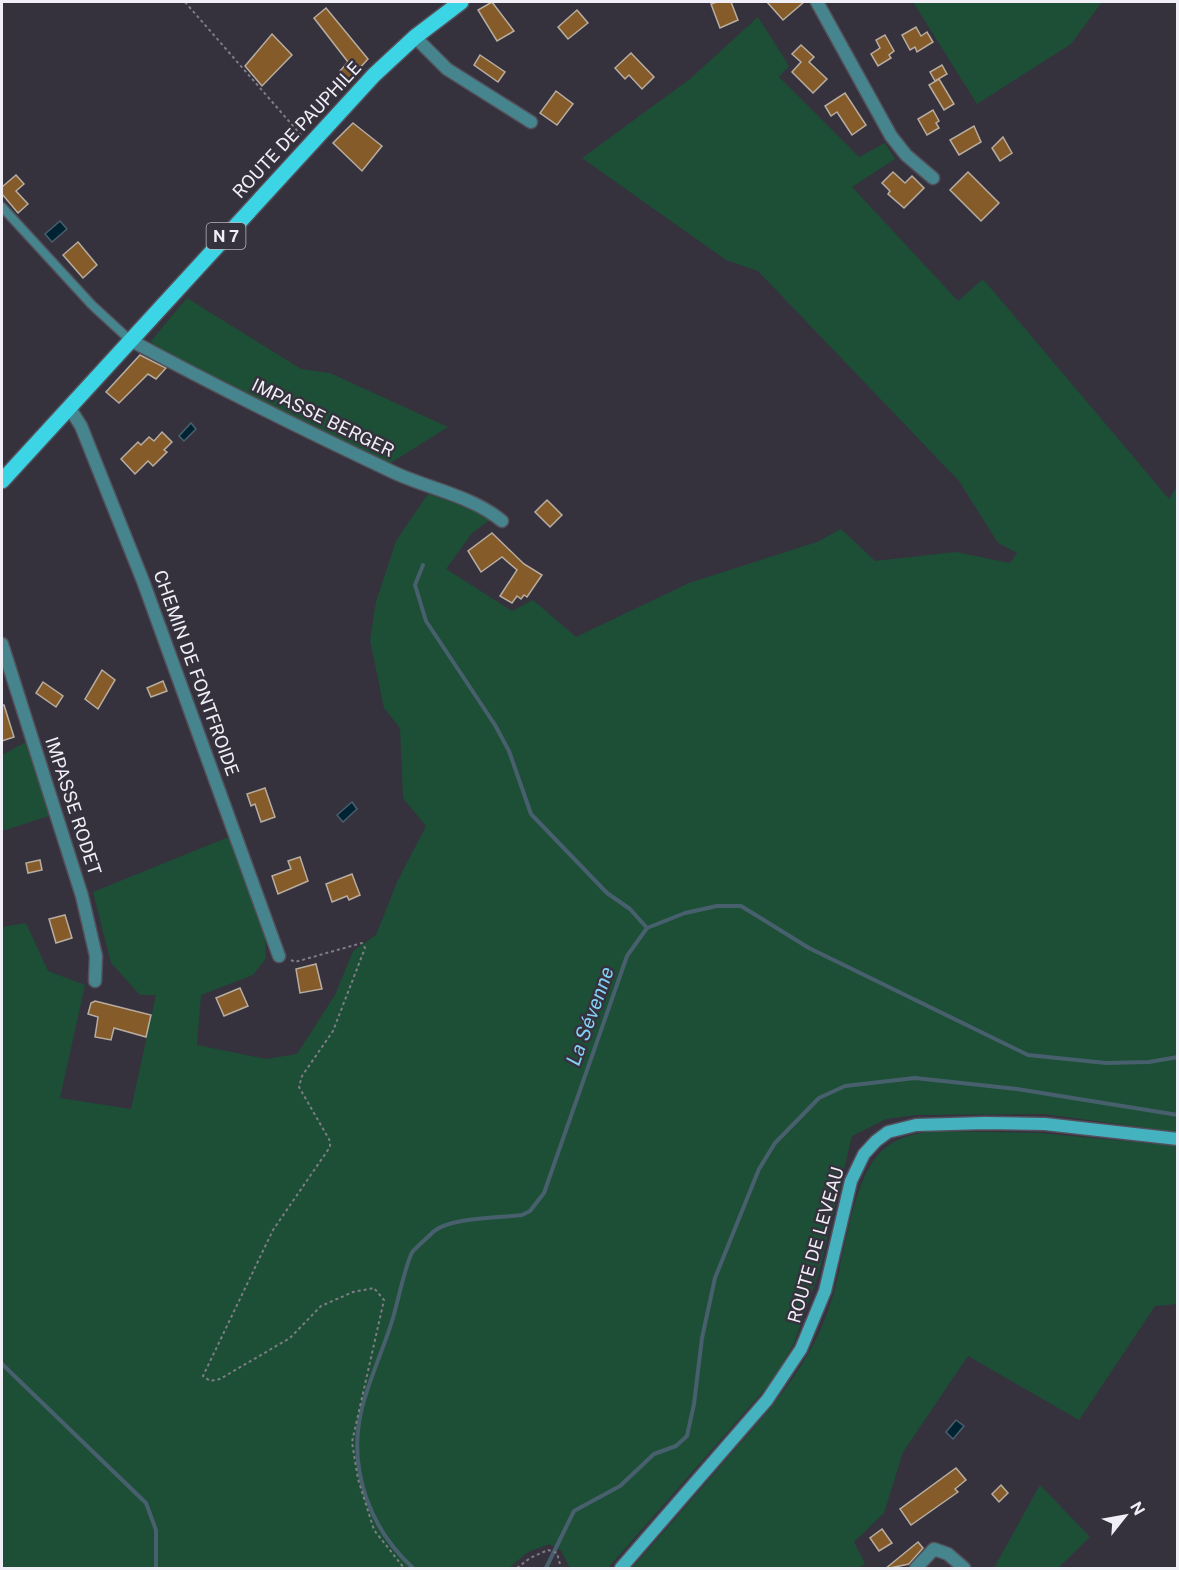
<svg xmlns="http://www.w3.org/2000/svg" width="1179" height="1570" font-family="'Public Sans',sans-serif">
<rect width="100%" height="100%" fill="#35323e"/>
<!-- green -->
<g fill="#1c4f36">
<path d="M913,2H1102L1071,44L977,104Z"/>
<path d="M758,17L789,66L779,77L859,157L885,143L895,159L852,187L958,301L983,279L1169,499L1177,486V1132L1044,1114L916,1115L886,1119L852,1136L819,1272L794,1343L773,1380L608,1568H570L561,1550L549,1544L528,1552L509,1568H2V927L26,923L48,971L85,985L60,1098L131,1109L156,995H140L111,963L93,892L231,836L265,936L266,958L253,975L201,995L197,1045L266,1059L297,1054L335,995L353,951L376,935L397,882L426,826L403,798L400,728L384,708L370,640L376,602L396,541L428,494L477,510L491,519L472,533L446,569L512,611L533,600L576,637L689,583L817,542L841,529L875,561L956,552L1010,563L1017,553L998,543L959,481L758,271L726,260L582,158L690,79Z"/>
<path d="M187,298L301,369L330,373L448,427L389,464L197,370L157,348L151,341Z"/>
<path d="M28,741L49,816L2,831V755Z"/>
<path d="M931,1131L1040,1133L1177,1146V1304L1155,1306L1079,1420L968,1356L903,1452L884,1513L854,1542L865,1564L858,1568H632C663,1533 693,1498 724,1462C766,1414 810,1367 830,1305C845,1263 850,1176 885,1148C898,1137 915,1134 931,1131Z"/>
<path d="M1040,1485L1090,1537L1058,1568H994Z"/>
</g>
<!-- water -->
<g fill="#002333" stroke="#48606e" stroke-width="1.5">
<path d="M60,221L67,229L52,242L45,234Z"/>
<path d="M191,423L196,429L184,441L179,436Z"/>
<path d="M352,802L357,809L343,822L337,815Z"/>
<path d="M956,1420L964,1426L953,1439L946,1432Z"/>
</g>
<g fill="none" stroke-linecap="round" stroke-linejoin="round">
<!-- stream -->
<g stroke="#48606e" stroke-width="4">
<path d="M423,565L415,585L426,621L495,725L509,751L531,814L607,893L630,909L647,928"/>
<path d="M2,1364L146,1503L156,1530V1568"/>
<path d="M413,1568C370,1529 348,1470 361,1412C368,1381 383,1351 392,1321C397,1307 406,1260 413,1251C419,1245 427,1238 433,1232C450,1217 499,1218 522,1215L530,1211L544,1193L627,956L647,928L685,913L717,906H741L809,948L1028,1055L1106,1063L1149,1062L1178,1057"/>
<path d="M546,1568L574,1511L620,1486L654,1454L676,1446L687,1436L694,1404L702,1338L715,1278L759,1169L775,1143L819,1098L845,1086L915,1078L1017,1089L1178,1115"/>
</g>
</g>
<!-- building -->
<g fill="#855c29" stroke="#b8ada1" stroke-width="1.5">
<path d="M492,2L514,31L497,41L478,10Z"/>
<path d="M717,2H731L738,20L720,28L711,4Z"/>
<path d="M767,2H804L783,20Z"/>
<path d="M326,8L368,59L349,80L340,71L348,62L314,18Z"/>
<path d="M577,10L588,23L568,39L558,27Z"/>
<path d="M916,27L921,36L927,32L933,42L917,52L915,47L910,50L902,35Z"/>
<path d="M272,34L292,55L262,86L245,66Z"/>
<path d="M885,35L894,51L889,55L891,58L878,66L871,54L880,48L876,40Z"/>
<path d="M801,45L814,57L809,62L827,79L813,93L792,72L801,62L792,54Z"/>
<path d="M631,53L654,77L642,89L629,75L625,79L615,68Z"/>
<path d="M480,55L505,72L498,82L474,65Z"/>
<path d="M942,65L947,74L935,81L930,72Z"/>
<path d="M939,79L954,104L944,110L929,85Z"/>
<path d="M556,91L573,104L557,125L540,113Z"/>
<path d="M845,93L866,125L852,135L837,112L831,116L825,106Z"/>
<path d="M933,110L939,121L936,123L939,128L927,135L918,119Z"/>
<path d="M353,123L382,146L362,171L333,143Z"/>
<path d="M974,126L981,142L959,155L950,140Z"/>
<path d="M1003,137L1012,153L1000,161L992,148Z"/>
<path d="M893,172L905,183L912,176L924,188L904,208L888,194L890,191L882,183Z"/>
<path d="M968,172L999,203L981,221L950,190Z"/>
<path d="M16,175L24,184L16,191L28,204L18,213L2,194V187Z"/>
<path d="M78,242L97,265L83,278L63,255Z"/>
<path d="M140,355L166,368L156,379L148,374L119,403L106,392Z"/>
<path d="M162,432L172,442L164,450L167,452L153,466L148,461L135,474L121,459L138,442L141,445L149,437L154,441Z"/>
<path d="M547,500L562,515L550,527L535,512Z"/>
<path d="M492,533L524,564L542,575L527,597L524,595L521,599L517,596L512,603L500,596L517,570L502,557L481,572L468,551Z"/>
<path d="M102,670L115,680L98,709L85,699Z"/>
<path d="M163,681L167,691L151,697L147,688Z"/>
<path d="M43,682L63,696L56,707L36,693Z"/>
<path d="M2,705H4L14,737L2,741Z"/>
<path d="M265,788L275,817L261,822L255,804L251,806L247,794Z"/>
<path d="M300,857L308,881L278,894L272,876L291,869L288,861Z"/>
<path d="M40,860L42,870L28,873L26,863Z"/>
<path d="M352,874L360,895L349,900L347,896L332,902L326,884Z"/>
<path d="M65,915L72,938L56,943L49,919Z"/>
<path d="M316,964L322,989L300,993L296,969Z"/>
<path d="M240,988L248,1006L224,1016L216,998Z"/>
<path d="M95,1001L151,1015L146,1037L114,1028L111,1040L95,1037L98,1017L88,1014L91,1003Z"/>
<path d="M956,1468L966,1480L955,1489L958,1492L911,1525L900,1509Z"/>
<path d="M1001,1485L1008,1493L999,1502L992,1494Z"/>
<path d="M882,1529L892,1543L879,1551L870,1538Z"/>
<path d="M918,1542L923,1548L909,1564L885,1569Z"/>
</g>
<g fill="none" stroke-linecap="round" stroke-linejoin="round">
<defs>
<path id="lane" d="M2,207L92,305L130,340"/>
<g id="street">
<path d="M817,2L891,136L906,155L933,178"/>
<path d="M415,37L447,69L531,122"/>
<path d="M130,340C217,387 306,431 395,473C430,489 472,496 502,521"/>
<path d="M69,407L81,426L143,581L279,956"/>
<path d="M2,644L82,896L96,956L95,981"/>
<path d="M916,1568L934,1549L948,1554L964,1568"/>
</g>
<path id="secondary" d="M621,1568L767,1400L801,1349L825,1291L851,1181L864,1154L876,1141L888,1132L916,1125L985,1123L1045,1124L1178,1139"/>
<path id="primary" d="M2,481L374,75L415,37L461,2"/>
</defs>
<!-- lane casing -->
<use href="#lane" stroke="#53505b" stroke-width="11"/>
<!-- street casing -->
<use href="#street" stroke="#53505b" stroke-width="15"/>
<!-- secondary casing -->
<use href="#secondary" stroke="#53505b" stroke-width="15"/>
<!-- primary casing -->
<use href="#primary" stroke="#53505b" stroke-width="18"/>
<!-- path -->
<g stroke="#7f7c86" stroke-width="2" stroke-dasharray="3 3" stroke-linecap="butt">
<path d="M185,2L301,135"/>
<path d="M291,960L295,962L362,943L365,948L333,1031L302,1076L299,1087L330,1141V1147L273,1230L203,1376L210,1381L220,1379L290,1338L321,1306L353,1292L374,1288L384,1300L352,1442L358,1479L374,1530L404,1568"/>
<path d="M517,1568L530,1558L548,1550L557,1553L561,1568"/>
</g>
<!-- lane -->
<use href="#lane" stroke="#46858d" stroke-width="8"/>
<!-- street -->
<use href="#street" stroke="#46858d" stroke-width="12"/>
<!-- secondary -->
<use href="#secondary" stroke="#45b2bf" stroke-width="12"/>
<!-- primary -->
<use href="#primary" stroke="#3cd5e5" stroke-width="15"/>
</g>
<g text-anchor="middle" stroke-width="5" stroke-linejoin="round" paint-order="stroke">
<!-- shield labels -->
<rect fill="#35323e" stroke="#b8b6bf" stroke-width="1.5" x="206.5" y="223" width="39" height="26" rx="4.5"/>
<g font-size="16" font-weight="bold" fill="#f0eef6">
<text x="226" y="242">N 7</text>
</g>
<!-- street labels -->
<g font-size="18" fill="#f0eef6" stroke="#35323e">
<text transform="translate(297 130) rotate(-47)" y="6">ROUTE DE PAUPHILE</text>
<text transform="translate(323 418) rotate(26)" y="6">IMPASSE BERGER</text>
<text transform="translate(196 673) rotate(70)" y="6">CHEMIN DE FONTFROIDE</text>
<text transform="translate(73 806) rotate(72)" y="6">IMPASSE RODET</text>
<text transform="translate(816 1245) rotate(-74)" y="6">ROUTE DE LEVEAU</text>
</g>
<!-- water labels -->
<g font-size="20" font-style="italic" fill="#84d1f7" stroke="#35323e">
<text transform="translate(590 1016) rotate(-70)" y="7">La Sévenne</text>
</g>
</g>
<!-- border -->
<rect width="1179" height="1570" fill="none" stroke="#f0eef6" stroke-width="6"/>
<!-- north arrow -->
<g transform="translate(1125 1516) rotate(59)" stroke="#35323e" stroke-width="4.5" paint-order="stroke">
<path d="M0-4.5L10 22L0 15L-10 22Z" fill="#f0eef6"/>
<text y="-9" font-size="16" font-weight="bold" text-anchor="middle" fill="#f0eef6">N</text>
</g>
</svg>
